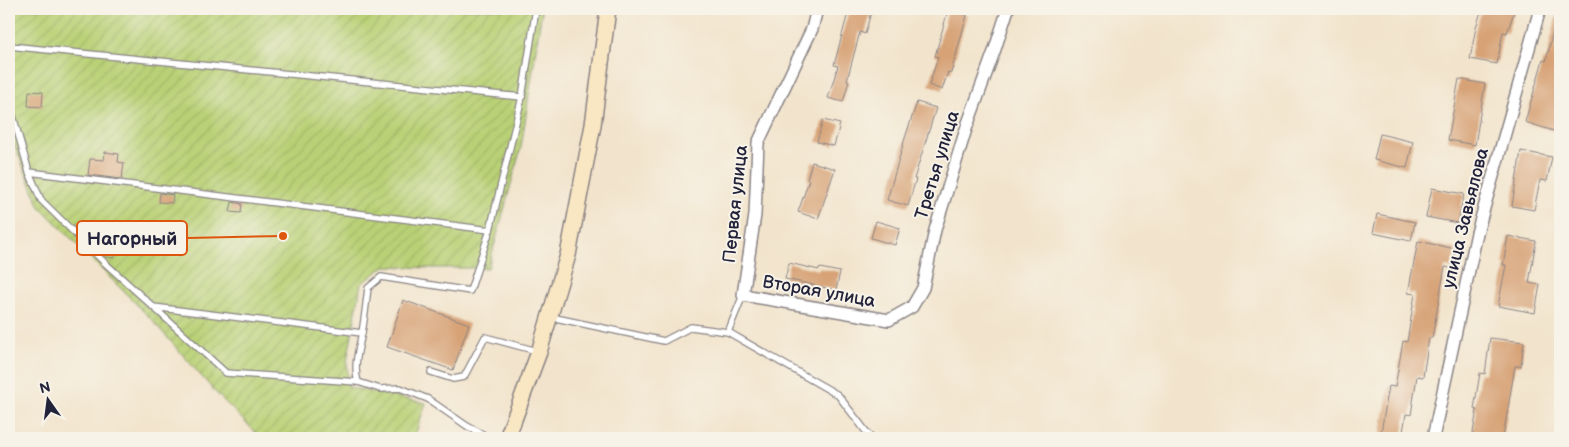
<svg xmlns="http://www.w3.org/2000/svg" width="1569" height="447" font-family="'Balsamiq Sans',sans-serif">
<defs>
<pattern id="garden-furrows" width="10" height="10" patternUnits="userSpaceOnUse" patternTransform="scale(1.25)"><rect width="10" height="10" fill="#b9d176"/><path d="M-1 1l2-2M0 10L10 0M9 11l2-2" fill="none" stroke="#9fb367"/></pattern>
</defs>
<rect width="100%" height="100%" fill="#f7f3e8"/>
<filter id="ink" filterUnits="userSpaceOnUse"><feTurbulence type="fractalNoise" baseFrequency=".02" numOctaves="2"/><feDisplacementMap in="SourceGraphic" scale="10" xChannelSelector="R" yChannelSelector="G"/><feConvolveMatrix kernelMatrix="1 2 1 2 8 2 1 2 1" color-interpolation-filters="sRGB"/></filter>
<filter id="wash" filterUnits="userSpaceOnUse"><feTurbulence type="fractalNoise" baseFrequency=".0096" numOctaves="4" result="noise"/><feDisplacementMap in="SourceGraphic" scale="20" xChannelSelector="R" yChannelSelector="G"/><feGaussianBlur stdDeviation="1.12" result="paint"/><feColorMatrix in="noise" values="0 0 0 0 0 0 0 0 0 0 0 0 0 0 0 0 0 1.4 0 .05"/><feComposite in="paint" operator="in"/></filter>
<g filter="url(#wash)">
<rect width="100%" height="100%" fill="#f2e4cc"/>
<!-- garden -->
<path fill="url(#garden-furrows)" stroke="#6e7a58" d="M9,9H542L521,148L488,268H429L385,266L361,284L347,362L348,387L426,403L414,438H261L217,394L152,320L40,207L9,132Z"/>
<g id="blocks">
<!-- building -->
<g fill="#d7a276">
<path d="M849,9H860L871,12L865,34L860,32L847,80L849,81L843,102L828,98L838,66L834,65Z"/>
<path d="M1482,9H1515L1507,33L1503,32L1497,64L1470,59L1476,27Z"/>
<path d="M948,10L967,15L951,73L948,72L942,90L929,85L938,57L935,56Z"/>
<path d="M1556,18L1560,19V122L1557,132L1525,122L1543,60L1546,61Z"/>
<path d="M1459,79L1485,84L1475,145L1448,140Z"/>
<path d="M29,91L43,92L42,107L28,106Z"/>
<path d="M917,102L936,108L914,179H916L908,206L887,200L905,138Z"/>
<path d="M823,120L840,124L834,146L817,142Z"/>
<path d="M1380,134L1413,142L1407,168L1374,160Z"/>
<path d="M1521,151L1552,157L1547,181L1540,180L1534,210L1512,206Z"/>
<path d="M105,152L119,154L118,162L124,163L122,179L88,175L90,159L104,160Z"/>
<path d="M812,162L835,169L818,219L798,212L809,180L807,179Z"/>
<path d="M1432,188L1464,194L1458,223L1426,217Z"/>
<path d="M160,193L173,195L172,203L159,202Z"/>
<path d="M232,202L242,204L241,213L230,212Z"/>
<path d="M1377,214L1415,222L1411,241L1373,233Z"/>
<path d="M876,221L900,228L895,245L871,238Z"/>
<path d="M1508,236L1536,241L1529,283L1540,285L1535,313L1498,306L1506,265H1503Z"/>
<path d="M103,241L116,243L114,258L106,257L101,252Z"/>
<path d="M1418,241L1456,249L1451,268L1445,267L1432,338H1429L1423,377L1417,376L1411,415L1406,414L1402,438H1380L1389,386L1395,387L1403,341L1407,342L1415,294L1408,293Z"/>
<path d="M789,263L819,270L820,268L840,272L836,290L785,279Z"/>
<path d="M403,300L469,324L453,370L387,347Z"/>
<path d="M1490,338L1524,342L1521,366H1515L1503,438H1472L1477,410L1474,409L1480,373L1485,374Z"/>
</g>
</g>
</g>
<g filter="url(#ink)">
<use href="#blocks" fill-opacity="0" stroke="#8a8384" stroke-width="1"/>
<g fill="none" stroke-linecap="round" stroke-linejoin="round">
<defs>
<g id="service">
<path d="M9,46L522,97"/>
<path d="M9,102L29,172L490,230"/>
<path d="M29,172L41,200L105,263L226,373L358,382"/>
<path d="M153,307L362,333"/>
<path d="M551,317L664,341L691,327L728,332L743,295"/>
<path d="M728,332L838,395L871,438"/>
<path d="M431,372L453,379L464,377L485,337L537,351"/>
<path d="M490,438L467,426L428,399L400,388L380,389L358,382C353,365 359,349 362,332C365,317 366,303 368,288L381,277L470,291L490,230L522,97L536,9"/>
</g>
<g id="minor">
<path d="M817,9L812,29L758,143L755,215L743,295L889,320L912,307L923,288L935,230L967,126L995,49L1008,9"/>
<path d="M1433,438L1477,233L1540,9"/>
</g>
<path id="secondary" d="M507,438L539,352L568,255L593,125L608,9"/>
</defs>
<!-- service casing -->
<use href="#service" stroke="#8a8384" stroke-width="8"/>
<!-- minor casing -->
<use href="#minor" stroke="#8a8384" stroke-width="14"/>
<!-- secondary casing -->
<use href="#secondary" stroke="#8a8384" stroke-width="18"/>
<!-- service -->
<use href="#service" stroke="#fff" stroke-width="5.5"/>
<!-- minor -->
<use href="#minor" stroke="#fff" stroke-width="11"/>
<!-- secondary -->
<use href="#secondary" stroke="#f9e7c3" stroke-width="15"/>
</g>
</g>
<g text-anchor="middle" stroke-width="4" stroke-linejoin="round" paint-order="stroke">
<!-- street labels -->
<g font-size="18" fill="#22223b" stroke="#f7f3e8">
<text transform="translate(937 165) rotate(-73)" y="6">Третья улица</text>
<text transform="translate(735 204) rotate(-84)" y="6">Первая улица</text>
<text transform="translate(1465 218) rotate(-76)" y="6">улица Завьялова</text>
<text transform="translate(819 291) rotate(10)" y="6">Вторая улица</text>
</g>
</g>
<!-- callouts -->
<path fill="none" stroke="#de560e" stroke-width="2" d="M283 236L187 238"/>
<circle fill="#de560e" stroke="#f7f3e8" stroke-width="2" cx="283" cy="236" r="5"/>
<rect fill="#f7f3e8" stroke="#de560e" stroke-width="2" x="77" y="221" width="110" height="34" rx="5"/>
<g font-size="19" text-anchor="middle" font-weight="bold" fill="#22223b">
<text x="132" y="245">Нагорный</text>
</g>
<!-- margin -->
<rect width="1569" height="447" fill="none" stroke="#f7f3e8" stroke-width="30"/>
<!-- north arrow -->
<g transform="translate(48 400) rotate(346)" stroke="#f7f3e8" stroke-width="4" paint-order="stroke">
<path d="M0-4L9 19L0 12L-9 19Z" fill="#22223b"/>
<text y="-8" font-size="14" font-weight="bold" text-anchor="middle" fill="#22223b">N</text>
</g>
</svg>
